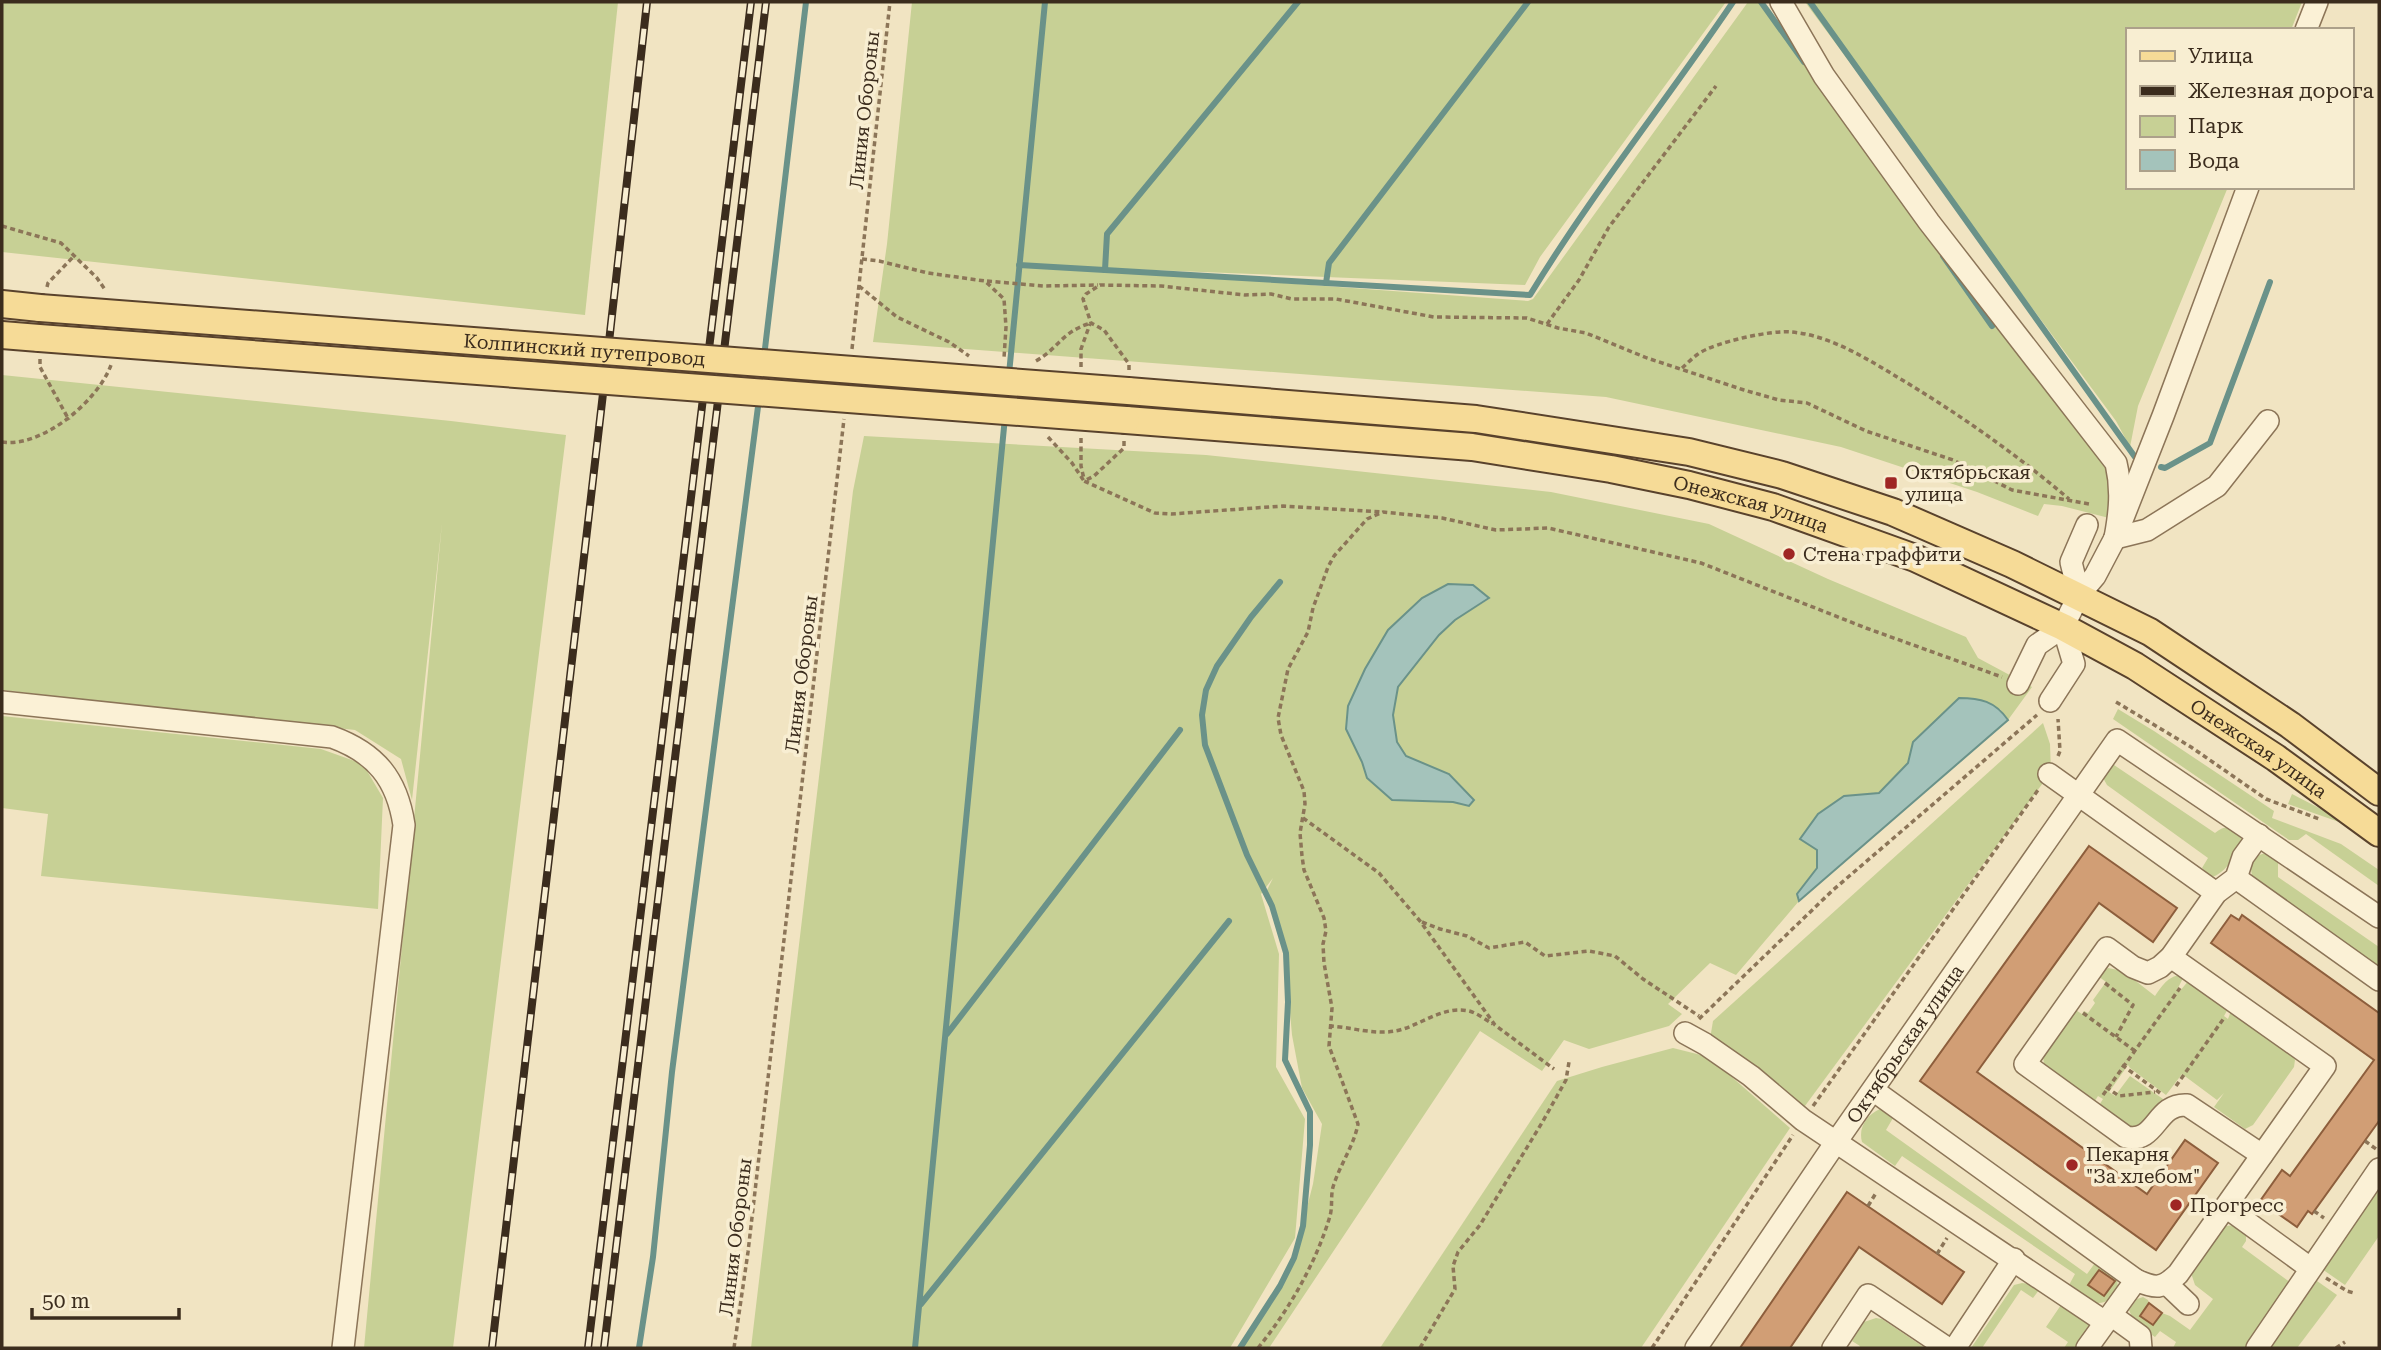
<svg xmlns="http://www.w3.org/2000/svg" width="2381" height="1350" font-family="'Roboto Serif',serif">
<rect width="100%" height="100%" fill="#f1e4c2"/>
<!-- green -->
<g fill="#c7d095" fill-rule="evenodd">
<path d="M2,2H618L585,315L2,252Z"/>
<path d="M912,2H1726L1540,257L1525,285L1051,266L1528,301L1533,299L1748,2H1762L1929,229L2115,472L2113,519L2062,506L2044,504L2038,516L1977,492L1841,447L1606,397L873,342L887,244Z"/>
<path d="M1805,2H2302L2291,30H2127V187H2228L2138,406L2130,447L2116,421Z"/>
<path d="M2,375L451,421L566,435L453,1348H364L442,523L412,800L401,759L355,730L2,690Z"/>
<path d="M864,436L1206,455L1551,492L1709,524L1828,579L1966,637L1978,658L2032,687L2008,720L2000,709L1913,742L1908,763L1879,793L1844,796L1801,839L1817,850V868L1797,894L1799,901L1736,975L1710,963L1668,1004L1682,1014L1669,1026L1589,1049L1564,1040L1542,1071L1480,1031L1269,1348H1240L1280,1286L1294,1258L1313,1184L1322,1124L1302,1088L1292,1035L1284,945L1272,906L1266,892L1273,878L1261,894L1279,954L1276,1067L1305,1119L1295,1238L1230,1348H751L853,491ZM1448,584L1473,585L1489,599L1455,620L1439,635L1398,687L1393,715L1397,742L1406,757L1428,765L1453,802L1392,799L1367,778L1362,762L1346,729L1348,706L1388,630Z"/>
<path d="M2118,709L2154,731L2274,811L2272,818L2341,844L2379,870V886L2306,834L2298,840H2289L2113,719Z"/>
<path d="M2,716L321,749L363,764L383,798L378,909L41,876L48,814L2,808Z"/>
<path d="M2043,723L2050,744L2051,772L1802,1110L1710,1039L1713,1021Z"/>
<path d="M2114,765L2215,833C2226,824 2231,827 2241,835C2243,848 2224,876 2211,877L2202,868L2208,858L2107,785L2102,776L2108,766Z"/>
<path d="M2292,794L2344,821L2339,822L2288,804Z"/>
<path d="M2268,853L2278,861V877L2379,947V970L2253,878C2248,865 2253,854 2268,853Z"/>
<path d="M2108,968L2123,971L2155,996C2162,986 2170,973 2184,976L2177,990L2179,992L2190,979L2229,1007L2224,1016L2228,1019L2231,1011L2292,1054L2295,1060L2294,1067L2253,1125L2245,1129L2214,1107L2224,1093L2217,1100L2182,1074L2166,1095L2130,1068L2128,1065L2109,1092L2115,1096L2130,1076L2163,1099C2154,1112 2147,1128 2129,1127L2098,1107L2103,1099L2098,1096L2093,1104L2044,1065L2043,1055L2074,1009L2082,1014L2084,1011L2088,1013L2095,1003L2093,1000L2106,982L2098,976Z"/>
<path d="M1673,1048L1709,1057L1790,1128L1641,1348H1380L1557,1081L1602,1067Z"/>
<path d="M1880,1109L1893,1118L1886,1130L2087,1274L2095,1263L2117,1278L2118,1289C2112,1297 2107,1304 2096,1303L2069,1285L2075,1274L1902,1156L1895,1166L1862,1142C1858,1127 1867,1115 1880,1109Z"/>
<path d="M2379,1186V1236L2345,1285L2322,1269Z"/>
<path d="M2235,1225L2246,1234V1241L2242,1247L2291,1283L2247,1348H2173L2176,1342L2160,1331L2155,1337L2135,1324L2129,1310L2137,1299L2143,1297L2148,1300L2153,1324L2162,1313L2170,1316L2190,1330L2213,1299L2195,1285L2191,1273L2223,1229L2226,1226Z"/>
<path d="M2317,1281L2337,1295L2297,1348H2271Z"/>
<path d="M2022,1283L2030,1284L2039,1290L2033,1298L2021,1290L1982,1348H1971L2014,1285Z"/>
<path d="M2061,1305L2093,1327L2079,1348H2064L2068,1342L2046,1327Z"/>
<path d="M1876,1318L1882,1319L1925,1348H1859L1860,1346L1852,1341L1864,1322Z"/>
</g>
<!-- water -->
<g fill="#a4c3bb" stroke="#6a9289" stroke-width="2">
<path d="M1448,584L1473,585L1489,598L1455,620L1439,635L1398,687L1393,715L1397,742L1406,756L1449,774L1474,800L1469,806L1453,802L1392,800L1367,778L1362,762L1346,729L1348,706L1365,669L1388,630L1422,598Z"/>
<path d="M1959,698C1980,698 1995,701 2008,720L1799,901L1797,894L1817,868V850L1800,839L1818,814L1844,796L1879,793L1908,763L1913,742Z"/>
</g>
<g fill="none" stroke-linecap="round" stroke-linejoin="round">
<!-- stream -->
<g stroke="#6a9289" stroke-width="6">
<path d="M1761,2L1804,62"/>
<path d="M1810,2L2135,457"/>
<path d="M1943,256L1992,326"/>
<path d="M1019,265L1530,295C1592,193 1667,100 1733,2"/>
<path d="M1105,270L1107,234L1298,2"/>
<path d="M1326,283L1329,263L1528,2"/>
<path d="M764,357L806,2"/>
<path d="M1009,374L1045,2"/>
<path d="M2161,467L2165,468L2210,443L2270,282"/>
<path d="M947,1034L1180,730"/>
<path d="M921,1304L1229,921"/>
<path d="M639,1348L653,1257L672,1072L759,399"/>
<path d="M915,1348L1005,417"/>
<path d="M1240,1348L1280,1286L1294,1258L1303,1226L1310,1145V1112L1285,1060L1288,1002L1286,953L1272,906L1247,855L1205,745L1202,715L1206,690L1217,666L1251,617L1280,582"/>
</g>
</g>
<!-- building -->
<g fill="#d19e75" stroke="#8d5e3c" stroke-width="2">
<path d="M2089,846L2177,908L2153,942L2099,903L1977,1072L2147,1194L2185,1140L2218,1163L2156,1250L1920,1081Z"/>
<path d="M2231,915L2239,920L2242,915L2379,1013V1121L2312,1214L2308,1211L2297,1227L2260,1201L2282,1170L2290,1176L2374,1060L2211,943Z"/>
<path d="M1847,1192L1964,1272L1942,1304L1859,1247L1790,1348H1740Z"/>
<path d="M2099,1270L2115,1281L2104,1296L2088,1285Z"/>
<path d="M2149,1303L2162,1313L2153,1325L2140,1316Z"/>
</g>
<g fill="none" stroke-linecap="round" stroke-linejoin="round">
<defs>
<g id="minor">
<path d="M1781,2L1824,76L1929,222L2116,463C2122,489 2120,511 2115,538"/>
<path d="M2306,30L2317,2"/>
<path d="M2115,538L2147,530L2217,486L2268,421"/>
<path d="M2079,595L2071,562L2087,525"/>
<path d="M2018,684L2037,645L2063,627L2079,595L2095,576L2115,538L2163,416L2248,187"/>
<path d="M2050,701L2074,664L2063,627"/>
<path d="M2,702L332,737C376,753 397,779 404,825L343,1348"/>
<path d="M2049,774L2216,893"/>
<path d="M2259,835L2243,857L2236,878L2216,893L2171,957L2160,967L2148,973L2133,967L2107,948L2025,1064L2126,1137C2157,1144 2155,1103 2187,1105L2262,1155"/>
<path d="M2236,878L2379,980"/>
<path d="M1685,1033L1705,1044L1751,1076L1803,1120L2105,1322"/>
<path d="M1873,1090L2136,1280C2156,1289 2162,1289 2178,1274L2325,1066L2171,957"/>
<path d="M2226,1207L2310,1268"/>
<path d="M2167,1284L2188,1304"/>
<path d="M2111,1315L2140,1336L2141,1348"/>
<path id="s1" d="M1696,1348L1836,1142L2117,740L2379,917"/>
<path d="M1833,1348L1868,1295L1947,1348"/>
<path d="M1955,1348L2014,1259"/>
<path d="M2087,1348L2136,1280"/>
<path d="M2257,1348L2379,1169"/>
</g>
<g id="major">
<path d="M2,304L40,308"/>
<path d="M2,335L39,338"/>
<path d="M1128,391L1476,419L1689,452L1782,475L1893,512L2012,564L2150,632L2290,725L2379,792"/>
<path id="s2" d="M1126,420L1472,447L1611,469L1689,485L1773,507L1915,558L2063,627L2135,666L2276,758L2379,833"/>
</g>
</defs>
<!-- minor casing -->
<use href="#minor" stroke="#8c7558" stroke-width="24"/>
<!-- major casing -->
<use href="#major" stroke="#59422c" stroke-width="30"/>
<!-- path -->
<g stroke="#8c7558" stroke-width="3.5" stroke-dasharray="5 3.5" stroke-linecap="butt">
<path d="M2,226L61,243L97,278L106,291"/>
<path d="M862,259L879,261L928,273L985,281L1004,299L1006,327L1004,358"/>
<path d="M987,281L1044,286L1098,285"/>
<path d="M859,286L897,317L949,342L969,356"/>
<path d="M47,287L48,283L75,255"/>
<path d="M1547,324L1579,280L1609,227L1716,86"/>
<path d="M852,349L890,2"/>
<path d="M40,359V367L69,420"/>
<path d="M1036,361C1059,348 1061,332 1091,323"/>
<path d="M1081,367V349L1090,324"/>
<path d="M1682,368C1687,364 1692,358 1698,354C1715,342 1771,330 1791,332C1830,335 1867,359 1899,378C1959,414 2016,454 2069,499"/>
<path d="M1129,370V364L1104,330L1091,323L1083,299L1086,294L1100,285L1161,286L1245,295L1271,294L1292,299H1336L1434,317L1527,318L1558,328L1586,333L1647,358L1744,390L1779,400L1807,403L1866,431L1953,460L2012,490L2089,504"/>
<path d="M1048,437L1072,463L1084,481"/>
<path d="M1081,438V466L1084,479"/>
<path d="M1124,441V448L1094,476L1084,481L1155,513L1171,514L1283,506L1382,512"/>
<path d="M2,442C42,448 98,401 111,365"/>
<path d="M2116,702L2191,747L2266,799L2319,819"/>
<path d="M2058,756L2060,751L2058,719"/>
<path d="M1303,818L1379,873L1420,921L1495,1025L1554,1069"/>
<path d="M1422,922L1440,929L1467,936L1489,948L1525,942L1545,956L1589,951L1615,956L1643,979L1699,1016"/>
<path d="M2105,983L2133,1005L2116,1037"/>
<path d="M2083,1013L2135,1051"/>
<path d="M1699,1019L1833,890L2037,715"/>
<path d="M1329,1026C1350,1027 1375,1035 1395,1031C1419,1027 1442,1005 1469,1011C1477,1013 1486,1020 1493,1024"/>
<path d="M2122,1065L2160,1093"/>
<path d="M2176,1086L2224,1018"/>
<path d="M2106,1087L2119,1096L2155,1092"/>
<path d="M2103,1095L2180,988"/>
<path d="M1813,1106L2038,790"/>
<path d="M2365,1141L2376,1149"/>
<path d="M1868,1206L1876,1193"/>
<path d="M2314,1211L2324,1218"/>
<path d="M1937,1254L1947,1238"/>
<path d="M2326,1278L2347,1291L2354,1293"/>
<path d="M734,1348L748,1252L844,419"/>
<path d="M1258,1348C1289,1310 1316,1263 1330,1216C1333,1205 1330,1194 1334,1184C1341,1163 1354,1145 1358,1124L1329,1046L1332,1008L1324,963L1323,944L1326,931L1324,918L1304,870L1302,856L1300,833L1305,804L1304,791L1281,735L1278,718L1288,669L1308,632L1313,608L1328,567L1334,556L1367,519L1383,512L1442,518L1496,530L1548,528L1701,563L1866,628L2002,677"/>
<path d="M1420,1348L1455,1289L1453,1266L1458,1252L1480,1225L1543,1121L1566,1080L1569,1062"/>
<path d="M1652,1348L1793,1135"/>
<path d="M2336,1348L2345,1342"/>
</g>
<!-- minor -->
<use href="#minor" stroke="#fbf1d6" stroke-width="21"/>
<!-- major -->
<use href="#major" stroke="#f6db97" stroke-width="26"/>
<defs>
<g id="rail">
<path d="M492,1348L609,342L647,2"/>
<path d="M588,1348L751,2"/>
<path d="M604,1348L766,2"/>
</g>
</defs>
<!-- rail casing -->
<use href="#rail" stroke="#3b2c1d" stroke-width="8"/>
<!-- rail -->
<use href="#rail" stroke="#f8eed2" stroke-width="5" stroke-dasharray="16" stroke-linecap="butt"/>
<defs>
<g id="major-bridge">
<path id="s3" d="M40,308L1128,391"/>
<path d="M39,338L1126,420"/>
</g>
</defs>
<!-- major-bridge casing -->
<use href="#major-bridge" stroke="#59422c" stroke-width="30" stroke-linecap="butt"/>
<!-- major-bridge -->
<use href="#major-bridge" stroke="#f6db97" stroke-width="26"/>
</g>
<!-- markers -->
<g fill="#9f2624" stroke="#f8eed2" stroke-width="2.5">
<rect x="1884" y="476" width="14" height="14" rx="3.5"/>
<circle cx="1789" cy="554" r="7"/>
<circle cx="2072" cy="1165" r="7"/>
<circle cx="2176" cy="1205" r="7"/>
</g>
<g text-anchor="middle" stroke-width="7" stroke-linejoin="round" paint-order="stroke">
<!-- street labels -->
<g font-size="19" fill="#3b2c1d" stroke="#f8eed2">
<text transform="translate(864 110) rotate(-84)" y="7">Линия Обороны</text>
<text dy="7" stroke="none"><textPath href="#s3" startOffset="546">Колпинский путепровод</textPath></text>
<text dy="7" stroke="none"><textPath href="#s2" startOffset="632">Онежская улица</textPath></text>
<text transform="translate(801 674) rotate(-83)" y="7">Линия Обороны</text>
<text dy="7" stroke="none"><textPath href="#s2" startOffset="1199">Онежская улица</textPath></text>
<text dy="7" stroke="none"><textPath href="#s1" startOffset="369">Октябрьская улица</textPath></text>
<text transform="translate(735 1237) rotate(-83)" y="7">Линия Обороны</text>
</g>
<!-- poi labels -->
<g font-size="19" fill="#3b2c1d" stroke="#f8eed2" text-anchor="start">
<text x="1905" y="479">Октябрьская<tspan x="1905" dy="22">улица</tspan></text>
<text x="1803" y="561">Стена граффити</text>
<text x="2086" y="1161">Пекарня<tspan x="2086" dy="22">"За хлебом"</tspan></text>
<text x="2190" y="1212">Прогресс</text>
</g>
</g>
<!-- border -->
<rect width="2381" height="1350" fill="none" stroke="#3b2c1d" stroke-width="7"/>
<!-- legend -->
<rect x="2126" y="28" width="228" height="161" fill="#f8eed2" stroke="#aca08a" stroke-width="2"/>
<rect x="2140" y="51" width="35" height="10" fill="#f6db97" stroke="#aca08a" stroke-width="2"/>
<text x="2188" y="63" font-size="21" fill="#3b2c1d">Улица</text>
<rect x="2140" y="86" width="35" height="10" fill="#3b2c1d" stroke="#aca08a" stroke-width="2"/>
<text x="2188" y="98" font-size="21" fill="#3b2c1d">Железная дорога</text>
<rect x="2140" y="116" width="35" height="21" fill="#c7d095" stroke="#aca08a" stroke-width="2"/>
<text x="2188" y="133" font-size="21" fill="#3b2c1d">Парк</text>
<rect x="2140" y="150" width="35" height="21" fill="#a4c3bb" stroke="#aca08a" stroke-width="2"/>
<text x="2188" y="168" font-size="21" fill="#3b2c1d">Вода</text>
<!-- scale -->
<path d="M32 1308v10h147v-10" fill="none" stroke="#3b2c1d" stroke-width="3.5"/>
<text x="42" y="1308" font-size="21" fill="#3b2c1d" stroke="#f8eed2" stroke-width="5" paint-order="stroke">50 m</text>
</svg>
